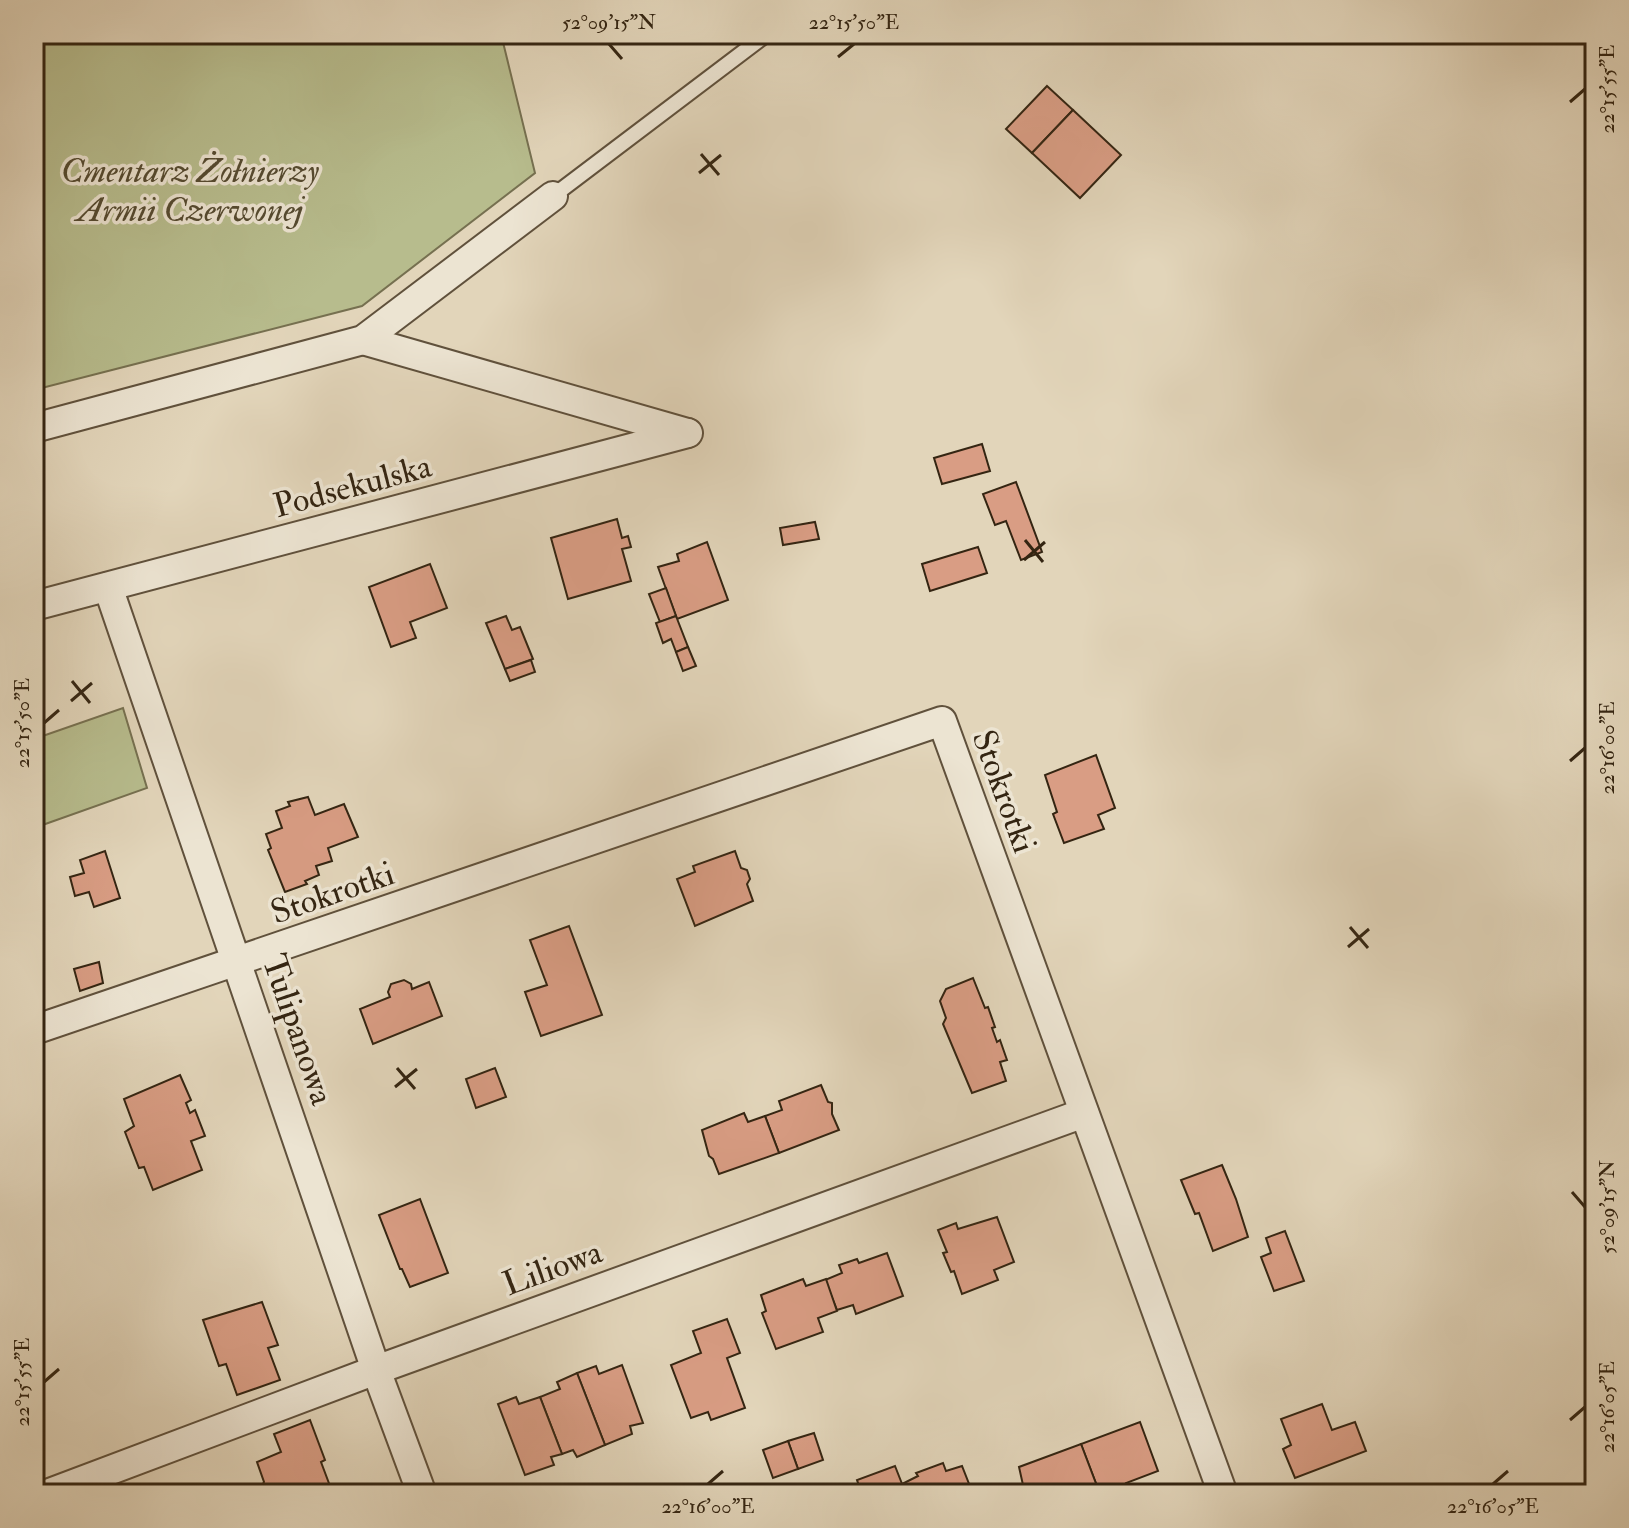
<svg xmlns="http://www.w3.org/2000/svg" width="1629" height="1528" font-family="'IM FELL Double Pica',serif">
<rect width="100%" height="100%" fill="#e2d5ba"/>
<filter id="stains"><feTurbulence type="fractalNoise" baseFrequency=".0025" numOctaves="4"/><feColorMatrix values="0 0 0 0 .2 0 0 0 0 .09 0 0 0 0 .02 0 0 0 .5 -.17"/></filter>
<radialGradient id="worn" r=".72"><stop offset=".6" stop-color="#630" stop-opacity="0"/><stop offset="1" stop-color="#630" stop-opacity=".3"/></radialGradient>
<!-- green -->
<g fill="#b7bc8d" stroke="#767050" stroke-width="2">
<path d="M34,34H501L535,173L362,306L34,390Z"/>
<path d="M123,708L147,788L34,828V739Z"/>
</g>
<!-- building -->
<g fill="#d99d84" stroke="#342512" stroke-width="2">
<path d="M1047,86L1073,110L1032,153L1006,129Z"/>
<path d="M1073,110L1121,155L1080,198L1032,153Z"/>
<path d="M982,444L990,471L942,484L934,458Z"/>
<path d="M1016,482L1042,552L1021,560L1006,521L995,525L983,494Z"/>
<path d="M617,519L622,538L628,536L631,547L622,549L631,581L568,599L551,538Z"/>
<path d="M815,522L819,539L783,545L780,528Z"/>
<path d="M707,542L728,600L677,619L658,567L679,561L677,554Z"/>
<path d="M978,547L987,573L930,591L922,564Z"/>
<path d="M430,564L447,608L410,622L416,638L391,647L369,587Z"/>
<path d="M666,588L676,616L660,622L649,594Z"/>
<path d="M506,616L512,630L520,627L533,659L505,669L486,623Z"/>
<path d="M676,616L688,647L676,652L671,639L663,643L656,623Z"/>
<path d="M688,647L696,666L683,671L676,652Z"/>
<path d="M531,660L535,672L510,681L505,669Z"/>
<path d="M1096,755L1115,808L1098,815L1104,829L1064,843L1053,814L1057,812L1045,775Z"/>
<path d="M308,797L315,815L344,804L358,837L328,848L332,861L316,866L319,875L305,881L307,884L285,892L268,850L271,848L266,834L282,828L276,811L290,806L288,802Z"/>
<path d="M105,851L120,898L94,907L89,892L75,896L70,877L84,873L80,860Z"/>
<path d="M735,851L741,868L747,870L750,879L747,884L753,901L695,926L677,879L695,872L693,866Z"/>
<path d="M569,926L602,1015L541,1036L525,992L547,985L530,940Z"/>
<path d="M99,962L103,983L80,991L74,969Z"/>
<path d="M973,978L985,1008L988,1007L995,1027L992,1028L997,1042L1000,1040L1007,1060L1000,1062L1006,1081L972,1093L943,1024L946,1018L940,1001L946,989Z"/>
<path d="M404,980L411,984L412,989L429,982L442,1016L373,1044L360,1009L390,997L388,992L391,984Z"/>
<path d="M495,1068L506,1097L476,1108L466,1079Z"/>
<path d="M180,1075L191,1100L186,1103L190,1113L195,1110L205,1136L191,1141L202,1170L153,1190L144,1167L139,1168L125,1132L134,1126L124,1099Z"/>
<path d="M821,1085L828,1102L832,1103V1114L839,1130L779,1153L765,1116L782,1110L779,1101Z"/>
<path d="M744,1113L748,1122L765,1116L779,1153L719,1174L713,1159L709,1156L702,1130Z"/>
<path d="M1222,1165L1236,1199L1248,1237L1213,1251L1199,1213L1195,1214L1181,1180Z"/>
<path d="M420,1199L448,1273L410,1287L402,1269H400L379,1215Z"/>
<path d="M997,1217L1014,1262L994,1270L998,1280L962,1294L954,1271L951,1272L943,1253L947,1252L938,1230L956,1223L958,1229Z"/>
<path d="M1285,1231L1304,1281L1274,1291L1261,1257L1271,1253L1266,1238Z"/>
<path d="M887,1253L903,1296L856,1314L853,1305L837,1310L825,1280L842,1273L839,1265L857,1259L859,1263Z"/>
<path d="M803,1279L806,1286L826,1279L837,1311L818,1318L823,1332L776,1349L762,1313L766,1311L761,1295Z"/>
<path d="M262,1302L278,1345L268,1348L280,1380L237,1395L226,1364L219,1366L203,1320Z"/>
<path d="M727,1319L740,1353L727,1358L745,1408L711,1420L708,1412L691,1418L671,1365L701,1353L693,1331Z"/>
<path d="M622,1365L643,1423L630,1426L632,1434L605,1445L577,1373L596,1366L599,1374Z"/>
<path d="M577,1373L605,1445L577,1457L573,1450L562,1454L540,1397L560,1389L557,1382Z"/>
<path d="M516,1397L519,1404L540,1397L562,1454L551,1457L554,1465L525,1475L498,1404Z"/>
<path d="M1322,1404L1332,1430L1355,1422L1366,1451L1295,1478L1283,1449L1291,1445L1281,1419Z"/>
<path d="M310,1420L325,1460L321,1462L333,1494H262L260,1489L264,1482L257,1462L281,1452L274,1434Z"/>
<path d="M1140,1422L1158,1471L1126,1483L1129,1494H1100L1081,1444Z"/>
<path d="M814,1433L823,1460L798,1469L788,1441Z"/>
<path d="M788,1441L798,1469L773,1478L763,1450Z"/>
<path d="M1081,1444L1100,1494H1025L1019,1467Z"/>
<path d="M943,1463L946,1471L962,1466L973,1494H906L902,1484L918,1476L916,1473Z"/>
<path d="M895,1466L906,1494H862L857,1480Z"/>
</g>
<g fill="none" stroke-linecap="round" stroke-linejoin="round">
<defs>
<path id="service" d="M553,196L767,34"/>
<g id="minor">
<path d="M363,340L687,433"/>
<path d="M34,428L363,340L553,196"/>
<path d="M108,587L376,1370L422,1494"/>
<path d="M34,606L688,433"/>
<path d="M34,1030L942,721L1223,1494"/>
<path d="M47,1494L376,1370L1084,1113"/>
</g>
</defs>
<!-- service casing -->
<use href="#service" stroke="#60513c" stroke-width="18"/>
<!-- minor casing -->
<use href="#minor" stroke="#60513c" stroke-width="32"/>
<!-- service -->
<use href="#service" stroke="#ece4d2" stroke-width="14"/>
<!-- minor -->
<use href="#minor" stroke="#ece4d2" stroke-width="28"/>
</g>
<!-- ticks -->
<path fill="none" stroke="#342512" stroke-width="3" d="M609,44L622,59M838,57L854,44M1570,102L1585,89M701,154L719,175M699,173L721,155M1025,540L1043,562M1024,560L1045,542M72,681L90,703M71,701L92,683M44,723L59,710M1570,761L1585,748M1350,927L1368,948M1348,947L1369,929M397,1068L415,1089M395,1087L417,1069M1572,1192L1585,1207M44,1382L59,1369M1570,1420L1585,1407M708,1484L723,1471M1493,1484L1508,1471"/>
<g text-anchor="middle" stroke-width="7" stroke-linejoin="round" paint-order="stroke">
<!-- park labels -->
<g font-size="34" font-style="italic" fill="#554b31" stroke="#ece4d2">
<text x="190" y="182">Cmentarz Żołnierzy<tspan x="190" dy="39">Armii Czerwonej</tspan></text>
</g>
<!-- street labels -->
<g font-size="34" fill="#342512" stroke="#ece4d2">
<text transform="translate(352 485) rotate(-15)" y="12">Podsekulska</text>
<text transform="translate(1005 791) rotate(70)" y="12">Stokrotki</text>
<text transform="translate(332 892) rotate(-19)" y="12">Stokrotki</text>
<text transform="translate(299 1029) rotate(71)" y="12">Tulipanowa</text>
<text transform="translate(552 1267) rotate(-20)" y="12">Liliowa</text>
</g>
</g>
<!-- margin -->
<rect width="1629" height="1528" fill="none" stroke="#e2d5ba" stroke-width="88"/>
<rect x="44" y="44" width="1541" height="1440" fill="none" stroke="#342512" stroke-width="3"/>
<g font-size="20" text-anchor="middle" fill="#342512">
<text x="609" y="29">52°09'15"N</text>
<text x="854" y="29">22°15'50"E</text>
<text transform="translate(1607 89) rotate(-90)" y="7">22°15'55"E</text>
<text transform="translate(22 723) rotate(-90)" y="7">22°15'50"E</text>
<text transform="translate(1607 748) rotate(-90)" y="7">22°16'00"E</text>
<text transform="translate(1607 1207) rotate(-90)" y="7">52°09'15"N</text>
<text transform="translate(22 1382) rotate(-90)" y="7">22°15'55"E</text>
<text transform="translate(1607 1407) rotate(-90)" y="7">22°16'05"E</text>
<text x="708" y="1513">22°16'00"E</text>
<text x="1493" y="1513">22°16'05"E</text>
</g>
<rect width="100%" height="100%" filter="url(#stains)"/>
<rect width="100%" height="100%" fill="url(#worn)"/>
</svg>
